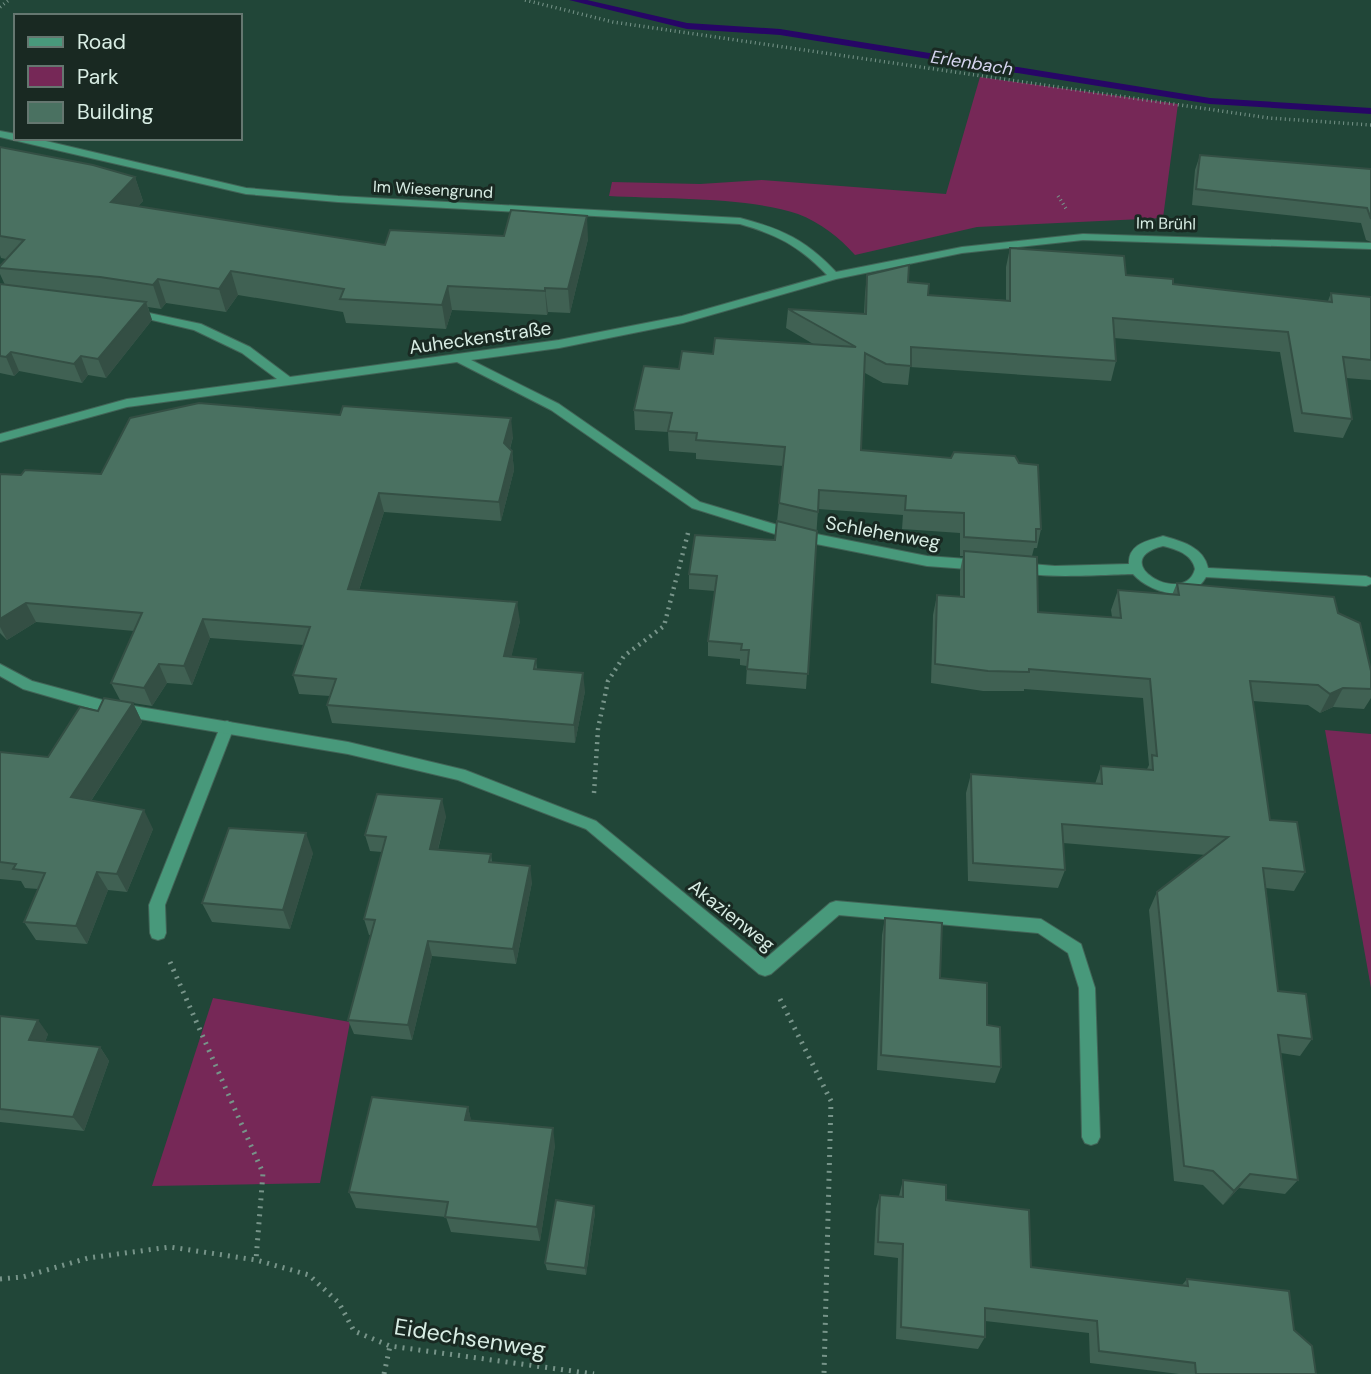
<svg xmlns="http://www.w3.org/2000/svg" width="1371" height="1374" font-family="'DM Sans',sans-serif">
<rect width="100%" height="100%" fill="#214638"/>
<!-- green -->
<g fill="#762857">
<path d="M980,77L1178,104L1163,218L977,227L855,255C839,237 821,223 798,214C750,197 662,199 609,196L612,182L700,184L762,180L946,194Z"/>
<path d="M1325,730L1371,734V988Z"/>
<path d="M213,998L350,1022L320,1183L152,1186Z"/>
</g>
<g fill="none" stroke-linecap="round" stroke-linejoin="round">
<!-- stream -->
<path fill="#270566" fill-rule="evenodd" d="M569,0H587L687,23L780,29L1210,98L1371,108V114L1210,104L780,35L687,29Z"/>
<defs>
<path id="lane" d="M227,721L232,723L234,727L165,905L166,933L164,938L158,940L152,938L150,933L149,905L220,727L222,723Z"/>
<g id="street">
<path d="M0,131L16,134V138H33L246,188L338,196L740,218C782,229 806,240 836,272L962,247L1083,234L1371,243V249L1083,240L962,253L836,279L683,323L559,348L471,360L559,404L700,502L791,529L927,556L981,560L988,565L981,570L927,566L791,539L692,508L551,410L457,362L127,407L0,442V434L127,399L277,379L242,353L194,330L131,315V311L135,310L201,324L250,347L290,377L559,340L682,316L827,275C799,246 778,235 740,224L338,202L246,194L0,137Z"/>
<path d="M1163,536C1181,541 1204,547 1208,568L1366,576L1371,578V584L1366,586L1206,577C1191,605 1150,593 1133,574C1112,574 1023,581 1011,568L1018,563L1055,566L1129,564C1128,544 1147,541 1163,536ZM1163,546C1176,549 1192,554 1195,569C1185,608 1104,561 1163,546Z"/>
<path d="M0,664L32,681L110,702L348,742L465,770L596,821L765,959L830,903L836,901L1041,919L1081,944L1095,988L1100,1137L1097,1143L1091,1145L1085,1143L1082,1137L1079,988L1068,953L1038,933L839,915L771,974L765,976L759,974L586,829L458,780L348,754L110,714L23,689L0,676Z"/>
</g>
</defs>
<!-- lane casing -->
<use href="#lane" stroke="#426457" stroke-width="2"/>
<!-- street casing -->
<use href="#street" stroke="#426457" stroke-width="2"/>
<!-- path-far2 -->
<g stroke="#779489" stroke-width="3.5" stroke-dasharray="1 3.5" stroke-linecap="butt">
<path d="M525,0L613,22L1269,118L1371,125"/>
<path d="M0,7L9,0"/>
<path d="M1058,196L1067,210"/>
</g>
<!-- path-far1 -->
<path stroke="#779489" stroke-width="4.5" stroke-dasharray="2 5" stroke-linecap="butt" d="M594,793L598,729L608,681L624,656L664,626L688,533"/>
<!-- path -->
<g stroke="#779489" stroke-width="5" stroke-dasharray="2 6" stroke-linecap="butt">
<path d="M170,962L263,1173L256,1260"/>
<path d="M780,999L831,1101L824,1374"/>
<path d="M0,1279L23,1277L88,1258L170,1247L256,1260L309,1275L339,1303L354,1331L390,1346L594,1374"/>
<path d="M384,1374L390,1346"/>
</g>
<!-- lane -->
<use href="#lane" fill="#48997b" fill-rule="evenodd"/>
<!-- street -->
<use href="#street" fill="#48997b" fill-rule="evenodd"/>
</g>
<!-- wall -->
<g fill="#406153">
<path d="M0,147L135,177L143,201L137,207L385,245L504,236L588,239L570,313L548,312L547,315L452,310L446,329L346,323L343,312L238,295L226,312L166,303L161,309L148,307L152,320L106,378L88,375L82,383L19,371L14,376L0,373V284L5,285L0,274V266L6,259L1,258L0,255Z"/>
<path d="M1200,155L1371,169V242L1366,240L1361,223L1192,205L1195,170Z"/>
<path d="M1010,248L1126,275L1173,284L1328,301L1331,293L1371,297V380L1346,378L1352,419L1343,438L1294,432L1280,352L1114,338L1116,361L1111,381L910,367L908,385L883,383L865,373L861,450L1041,529L1037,548H1034L1032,556L1038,612L1112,617L1111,610L1118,590L1172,595L1177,583L1338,613L1371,671V698L1364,709L1333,707L1320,713L1308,705L1253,701L1270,820L1305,872L1294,891L1266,888L1278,991L1312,1039L1300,1056L1281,1053L1298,1180L1285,1194L1239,1188L1223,1205L1203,1185L1174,1181L1149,910L1157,892L1206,855L1063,843L1065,870L1058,888L968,881L966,793L971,774L1095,784L1101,766L1147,769L1149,765L1143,698L1024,689V691H983L931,683L933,615L937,595L960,597V571L963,556H960V533L902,529L903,515L818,509L806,689L746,684L747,666L740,665V659L708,656V641L715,591L689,589V574L775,540L783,466L696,459V453L669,451L668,432L635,430L634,410L679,369L713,354L815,345L786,328L788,309L864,314L865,294L867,275L908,282L928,295L1006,300V267Z"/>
<path d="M513,437L510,449L512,451L514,470L501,521L384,512L359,590L520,621L511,657L536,659L537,669L585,691L575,743L332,723L327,705L330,696L299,694L293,675L304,645L210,638L192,685L167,683L152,706L133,703L142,722L91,801L153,829L127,892L108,890L87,944L36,940L24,922L38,889L25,888L21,881L0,879V752L48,757L98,711L120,700L111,683L134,631L36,622L7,640L0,633V474L21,475L101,474Z"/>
<path d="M446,816L438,850L491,854L492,862L532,882L516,964L432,956L412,1040L354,1034L348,1020L371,935H369L364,919L382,852L370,851L365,835Z"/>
<path d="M313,853L290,929L212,922L202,903Z"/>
<path d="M885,918L940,978L987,1025L1001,1067L995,1083L877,1070L882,935Z"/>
<path d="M0,1016L48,1034L45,1042L100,1047L109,1061L84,1131L0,1122Z"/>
<path d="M468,1107L471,1121L555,1145L540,1241L451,1232L446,1217L356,1208L349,1192Z"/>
<path d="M903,1180L946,1200L1031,1267L1182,1285L1187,1279L1294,1330L1316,1374H1179L1090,1363L1089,1333L985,1321V1337L978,1349L896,1339L898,1258L874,1255L876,1209L880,1195L899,1196Z"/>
<path d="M595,1213L586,1275L547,1270L545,1263Z"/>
</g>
<!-- shaded-wall -->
<g fill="#344f44">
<path d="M135,177L143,201L119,226L111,202Z"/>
<path d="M587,216L588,239L570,313L568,289Z"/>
<path d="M231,271L238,295L226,312L219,289Z"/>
<path d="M158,279L166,303L161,309L153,285Z"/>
<path d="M448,286L452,310L446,329L442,305Z"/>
<path d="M545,288L548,312L547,315L545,291Z"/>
<path d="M146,302L152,320L106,378L98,359Z"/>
<path d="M11,352L19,371L14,376L6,357Z"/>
<path d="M81,356L88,375L82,383L74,364Z"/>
<path d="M511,418L513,437L506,462L504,443Z"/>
<path d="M512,451L514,470L501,521L499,502Z"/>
<path d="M379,493L384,512L353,608L348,589Z"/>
<path d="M517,602L520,621L507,675L504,656Z"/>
<path d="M26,603L36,622L7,640L0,627V619Z"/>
<path d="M203,619L210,638L192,685L184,666Z"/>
<path d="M159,664L167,683L152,706L144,688Z"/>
<path d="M583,673L585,691L575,743L574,725Z"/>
<path d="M1343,688L1333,707L1320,713L1330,694Z"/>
<path d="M133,703L142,722L81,816L71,797Z"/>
<path d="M442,799L446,816L434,865L430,849Z"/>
<path d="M144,810L153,829L127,892L117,874Z"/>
<path d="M306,833L313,853L290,929L283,910Z"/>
<path d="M530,866L532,882L516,964L513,949Z"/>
<path d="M97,872L108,890L87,944L76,926Z"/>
<path d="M428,941L432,956L412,1040L408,1025Z"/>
<path d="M38,1020L48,1034L40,1055L29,1040Z"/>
<path d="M100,1047L109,1061L84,1131L73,1117Z"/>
<path d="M468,1107L472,1124L465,1120Z"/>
<path d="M553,1128L555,1145L540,1241L537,1227Z"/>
<path d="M1250,1174L1239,1188L1223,1205L1234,1191Z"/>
<path d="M594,1206L595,1213L586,1275L585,1268Z"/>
</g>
<!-- building -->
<g fill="#4a7161" stroke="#344f44" stroke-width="2">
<path d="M0,147L93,165L135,177L111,202L385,245L390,230L504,236L511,210L587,216L568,289L545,288V291L448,286L442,305L340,299L344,289L231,271L219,289L158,279L153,285L100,277L0,268V266L24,240L0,236Z"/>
<path d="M1200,155L1371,169V219L1367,208L1196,189Z"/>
<path d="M1010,248L1124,256L1126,275L1173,279V284L1332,302L1331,293L1371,297V360L1343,357L1352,419L1302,413L1288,332L1113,318L1116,361L911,347V366L886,364L865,353L861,450L951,458L954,452L1015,456L1019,463L1038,465L1041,529H1036V542L964,537V513L905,510L906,496L819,490L818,512L779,503L785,447L696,440L697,433L668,431L672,413L634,410L644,366L679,369L682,351L713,354L715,338L856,347L788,309L866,314L867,275L909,265L908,282L929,284L928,295L1010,301Z"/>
<path d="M0,284L146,302L98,359L81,356L74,364L11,352L6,357L0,356Z"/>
<path d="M199,403L340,415L343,406L511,418L504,443L512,451L499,502L379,493L348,589L517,602L504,656L536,659L534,669L583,673L574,725L327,705L336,679L293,675L310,627L203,619L184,666L159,664L144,688L111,683L142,613L26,603L0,619V474L21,475L25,470L101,474L130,418Z"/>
<path d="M777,521L817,531L808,674L747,669L749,650H741L742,644L708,641L717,576L689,574L695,535L775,540Z"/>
<path d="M964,551L1037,557L1038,612L1121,618L1118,590L1179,595L1177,583L1334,597L1338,613L1360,623L1371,671V689L1343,688L1330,694L1318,685L1250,681L1270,820L1297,822L1305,872L1263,868L1278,991L1306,994L1312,1039L1278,1035L1298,1180L1250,1174L1234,1191L1213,1171L1184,1166L1157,892L1228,837L1062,824L1065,870L973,863L971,774L1102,784L1101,766L1153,770L1152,755L1157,756L1150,679L1029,669V672L988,671L935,664L937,595L964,597Z"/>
<path d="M104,698L133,703L71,797L144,810L117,874L97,872L76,926L24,922L45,873L13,869L16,864L0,862V752L48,757L80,707L98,711Z"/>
<path d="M377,794L442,799L430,849L491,854L489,862L530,866L513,949L428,941L408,1025L348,1020L375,920L364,919L386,837L365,835Z"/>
<path d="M229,828L306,833L283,910L202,903Z"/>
<path d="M885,918L942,923L940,978L987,983V1025L1000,1027L1001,1067L881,1055Z"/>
<path d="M0,1016L38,1020L29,1040L100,1047L73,1117L0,1109Z"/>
<path d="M372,1097L468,1107L465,1120L553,1128L537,1227L445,1217L448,1202L349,1192Z"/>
<path d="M903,1180L946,1185V1200L1029,1210L1031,1267L1188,1286L1187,1279L1289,1291L1294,1330L1312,1346L1316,1374H1196L1195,1363L1099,1351L1097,1321L985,1308V1337L901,1327L903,1244L878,1242L880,1195L903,1197Z"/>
<path d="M556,1200L594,1206L585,1268L545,1263Z"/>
</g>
<g text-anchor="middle" stroke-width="6" stroke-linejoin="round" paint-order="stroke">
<!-- far-street labels -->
<g font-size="16" fill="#d8ede4" stroke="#192922">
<text transform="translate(433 189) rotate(3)" y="6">Im Wiesengrund</text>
<text transform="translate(1166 223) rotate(1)" y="6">Im Brühl</text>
</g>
<!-- far-water labels -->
<g font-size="18" font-style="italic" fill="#d6d5ef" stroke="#192922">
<text transform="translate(972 63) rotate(9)" y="6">Erlenbach</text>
</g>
<!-- street labels -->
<g font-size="19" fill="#d8ede4" stroke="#192922">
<text transform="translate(480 337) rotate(-8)" y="7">Auheckenstraße</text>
<text transform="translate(883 532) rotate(10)" y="7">Schlehenweg</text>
<text transform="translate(732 915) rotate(38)" y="7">Akazienweg</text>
</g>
<!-- near-street labels -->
<g font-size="23" fill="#d8ede4" stroke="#192922">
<text transform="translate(470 1338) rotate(9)" y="8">Eidechsenweg</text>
</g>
</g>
<!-- legend -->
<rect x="14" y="14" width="228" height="126" fill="#192922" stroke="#657770" stroke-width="2"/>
<rect x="28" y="37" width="35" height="10" fill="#48997b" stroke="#657770" stroke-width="2"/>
<text x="77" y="49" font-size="21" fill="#d8ede4">Road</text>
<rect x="28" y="66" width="35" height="21" fill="#762857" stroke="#657770" stroke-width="2"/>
<text x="77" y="84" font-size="21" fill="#d8ede4">Park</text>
<rect x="28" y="102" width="35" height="21" fill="#4a7161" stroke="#657770" stroke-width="2"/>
<text x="77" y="119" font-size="21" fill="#d8ede4">Building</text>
</svg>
